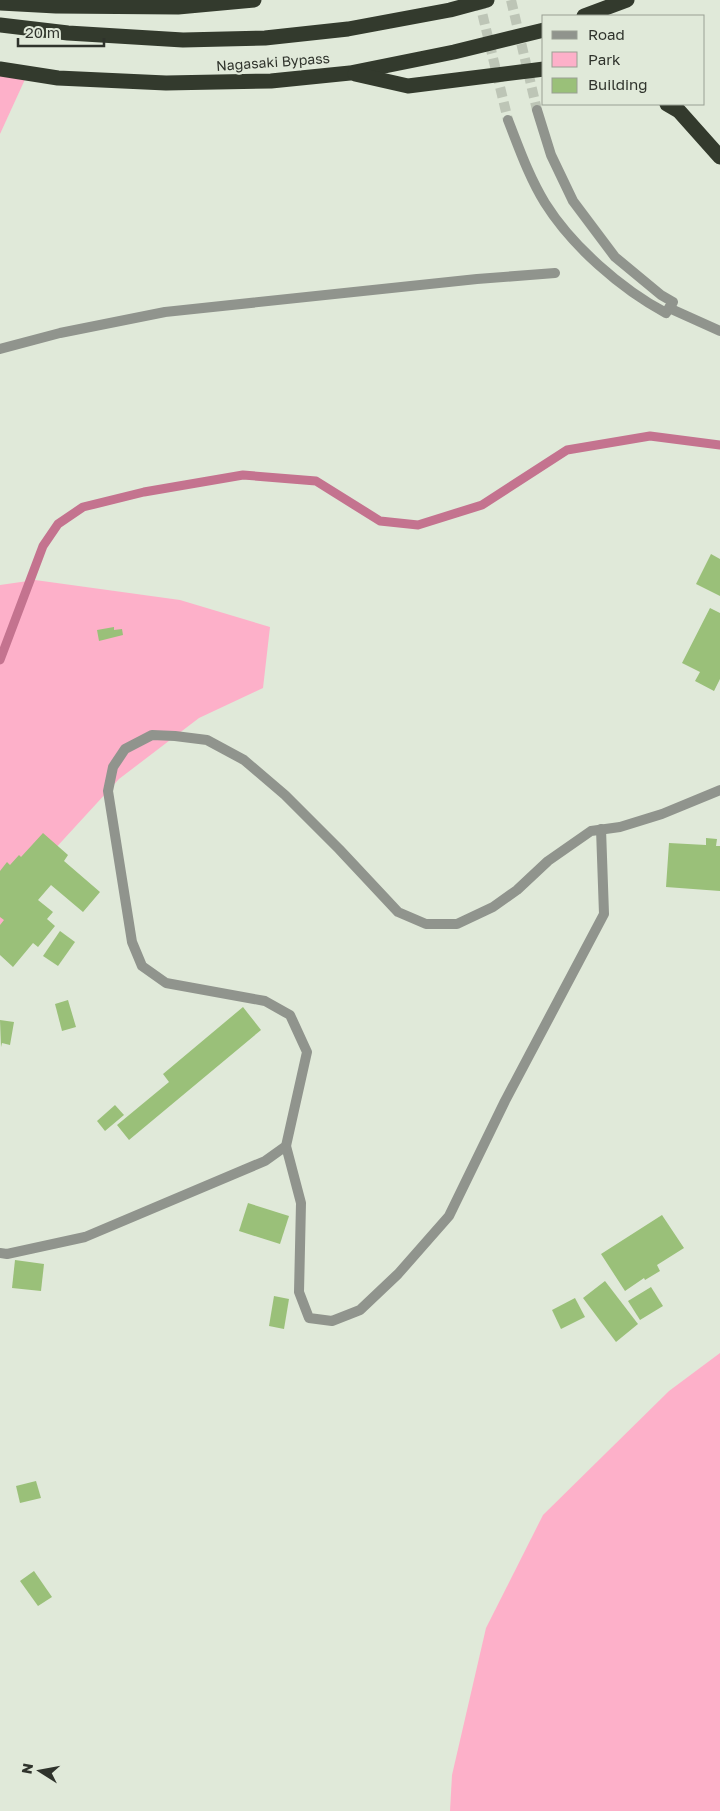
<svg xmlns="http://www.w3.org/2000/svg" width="720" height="1811" font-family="'Golos Text',sans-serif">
<rect width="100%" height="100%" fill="#e0e9d9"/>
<!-- green -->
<g fill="#fdb0c9">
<path d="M0,70L27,75L0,134Z"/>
<path d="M35,580L180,600L270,627L263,688L199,718L119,779L52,852L6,934L0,956V585Z"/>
<path d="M720,1353V1811H450L452,1775L486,1628L543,1515L669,1391Z"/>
</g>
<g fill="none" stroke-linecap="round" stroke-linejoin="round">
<!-- stream -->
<path stroke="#c4738f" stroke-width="9" d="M0,660L43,546L58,524L83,507L144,492L243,475L316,481L380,521L418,525L482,505L567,450L650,436L720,445"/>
</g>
<!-- building -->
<g fill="#9ac079">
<path d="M711,554L720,559V596L696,584Z"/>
<path d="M710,608L720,613V679L714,691L695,681L700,672L682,663Z"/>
<path d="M114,627V630L122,629L123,635L99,641L97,630Z"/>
<path d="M43,833L68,855L64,861L100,892L83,912L51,885L38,900L53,912L47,919L55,926L38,947L33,943L13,967L0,955V925L4,920L0,917V871L7,862L10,865L19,855L21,857Z"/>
<path d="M706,838L717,839L716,846H720V891L666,887L669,843L706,845Z"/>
<path d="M60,931L75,942L58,966L43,956Z"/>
<path d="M68,1000L76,1027L62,1031L55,1004Z"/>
<path d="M243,1007L261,1030L129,1140L117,1125L169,1082L163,1074Z"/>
<path d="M0,1020L14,1022L10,1045L2,1043L1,1047Z"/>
<path d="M115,1105L124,1115L105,1131L97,1121Z"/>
<path d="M248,1203L289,1216L280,1244L239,1231Z"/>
<path d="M662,1215L684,1248L657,1265L660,1271L645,1280L644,1278L625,1291L601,1254Z"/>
<path d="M15,1260L44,1264L41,1291L12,1288Z"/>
<path d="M605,1281L638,1324L616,1342L583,1298Z"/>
<path d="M651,1287L663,1306L640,1320L628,1301Z"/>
<path d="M274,1296L289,1299L284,1329L269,1326Z"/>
<path d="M575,1298L585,1317L561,1329L552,1310Z"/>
<path d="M36,1481L41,1498L20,1503L16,1486Z"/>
<path d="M34,1571L52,1597L38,1606L20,1581Z"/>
</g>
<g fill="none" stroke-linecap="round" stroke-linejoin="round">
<!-- tertiary-tunnel -->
<g stroke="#bdc5b6" stroke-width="10" stroke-dasharray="10 5" stroke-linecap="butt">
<path d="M479,0L508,120"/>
<path d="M511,0L537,110"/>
</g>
<!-- minor -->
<g stroke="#90948d" stroke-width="10">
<path d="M0,349L60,333L165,312L477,279L555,273"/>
<path d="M286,1146L301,1203L299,1292L309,1318L332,1321L360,1310L398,1274L449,1216L505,1101L604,914L601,829"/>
<path d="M0,1253L7,1254L85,1237L265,1161L286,1146L307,1052L290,1015L265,1001L166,983L142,966L132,942L108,791L113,767L125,749L152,735L175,736L207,740L244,760L285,795L339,849L398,912L426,924H457L493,907L517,890L548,861L591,831L620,827L662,814L720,790"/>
</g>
<!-- tertiary -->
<g stroke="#90948d" stroke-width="10">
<path d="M508,120C519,148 529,177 545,203C572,246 621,289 666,313L673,302L661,295L615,257L573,201L551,155L537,110"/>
<path d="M669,308L720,331"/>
</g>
<!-- motorway -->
<g stroke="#333a2d" stroke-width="15">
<path d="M0,3L56,6L178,7L254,0"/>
<path d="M584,16L627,0"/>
<path d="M0,25L68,33L183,40L265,38L348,29L450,10L487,0"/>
<path d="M0,69L58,78L166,83L271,81L350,73L454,52L544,30"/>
<path d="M355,74L408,86L544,69"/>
<path d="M667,104L679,111L720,157"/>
</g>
</g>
<g text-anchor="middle" stroke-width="4.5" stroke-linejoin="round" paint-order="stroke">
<!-- street labels -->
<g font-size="14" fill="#2f332c" stroke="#e0e9d9">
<text transform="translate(273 62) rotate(-4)" y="5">Nagasaki Bypass</text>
</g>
</g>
<!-- legend -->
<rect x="542" y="15" width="162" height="90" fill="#e0e9d9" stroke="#99a094"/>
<rect x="552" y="31" width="25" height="8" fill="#90948d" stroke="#99a094"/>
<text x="588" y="40" font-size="15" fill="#2f332c">Road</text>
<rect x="552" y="52" width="25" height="15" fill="#fdb0c9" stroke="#99a094"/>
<text x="588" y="65" font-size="15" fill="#2f332c">Park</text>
<rect x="552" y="78" width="25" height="15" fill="#9ac079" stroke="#99a094"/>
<text x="588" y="90" font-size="15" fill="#2f332c">Building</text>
<!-- north arrow -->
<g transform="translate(40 1771) rotate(281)" stroke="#e0e9d9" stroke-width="4" paint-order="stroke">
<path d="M0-4L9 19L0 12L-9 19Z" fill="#2f332c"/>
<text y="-8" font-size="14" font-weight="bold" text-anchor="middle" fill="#2f332c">N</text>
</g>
<!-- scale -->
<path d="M18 38v8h86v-8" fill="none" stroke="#2f332c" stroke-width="2.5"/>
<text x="25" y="38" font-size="15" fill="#2f332c" stroke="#e0e9d9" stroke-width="4" paint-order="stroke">20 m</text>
</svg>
